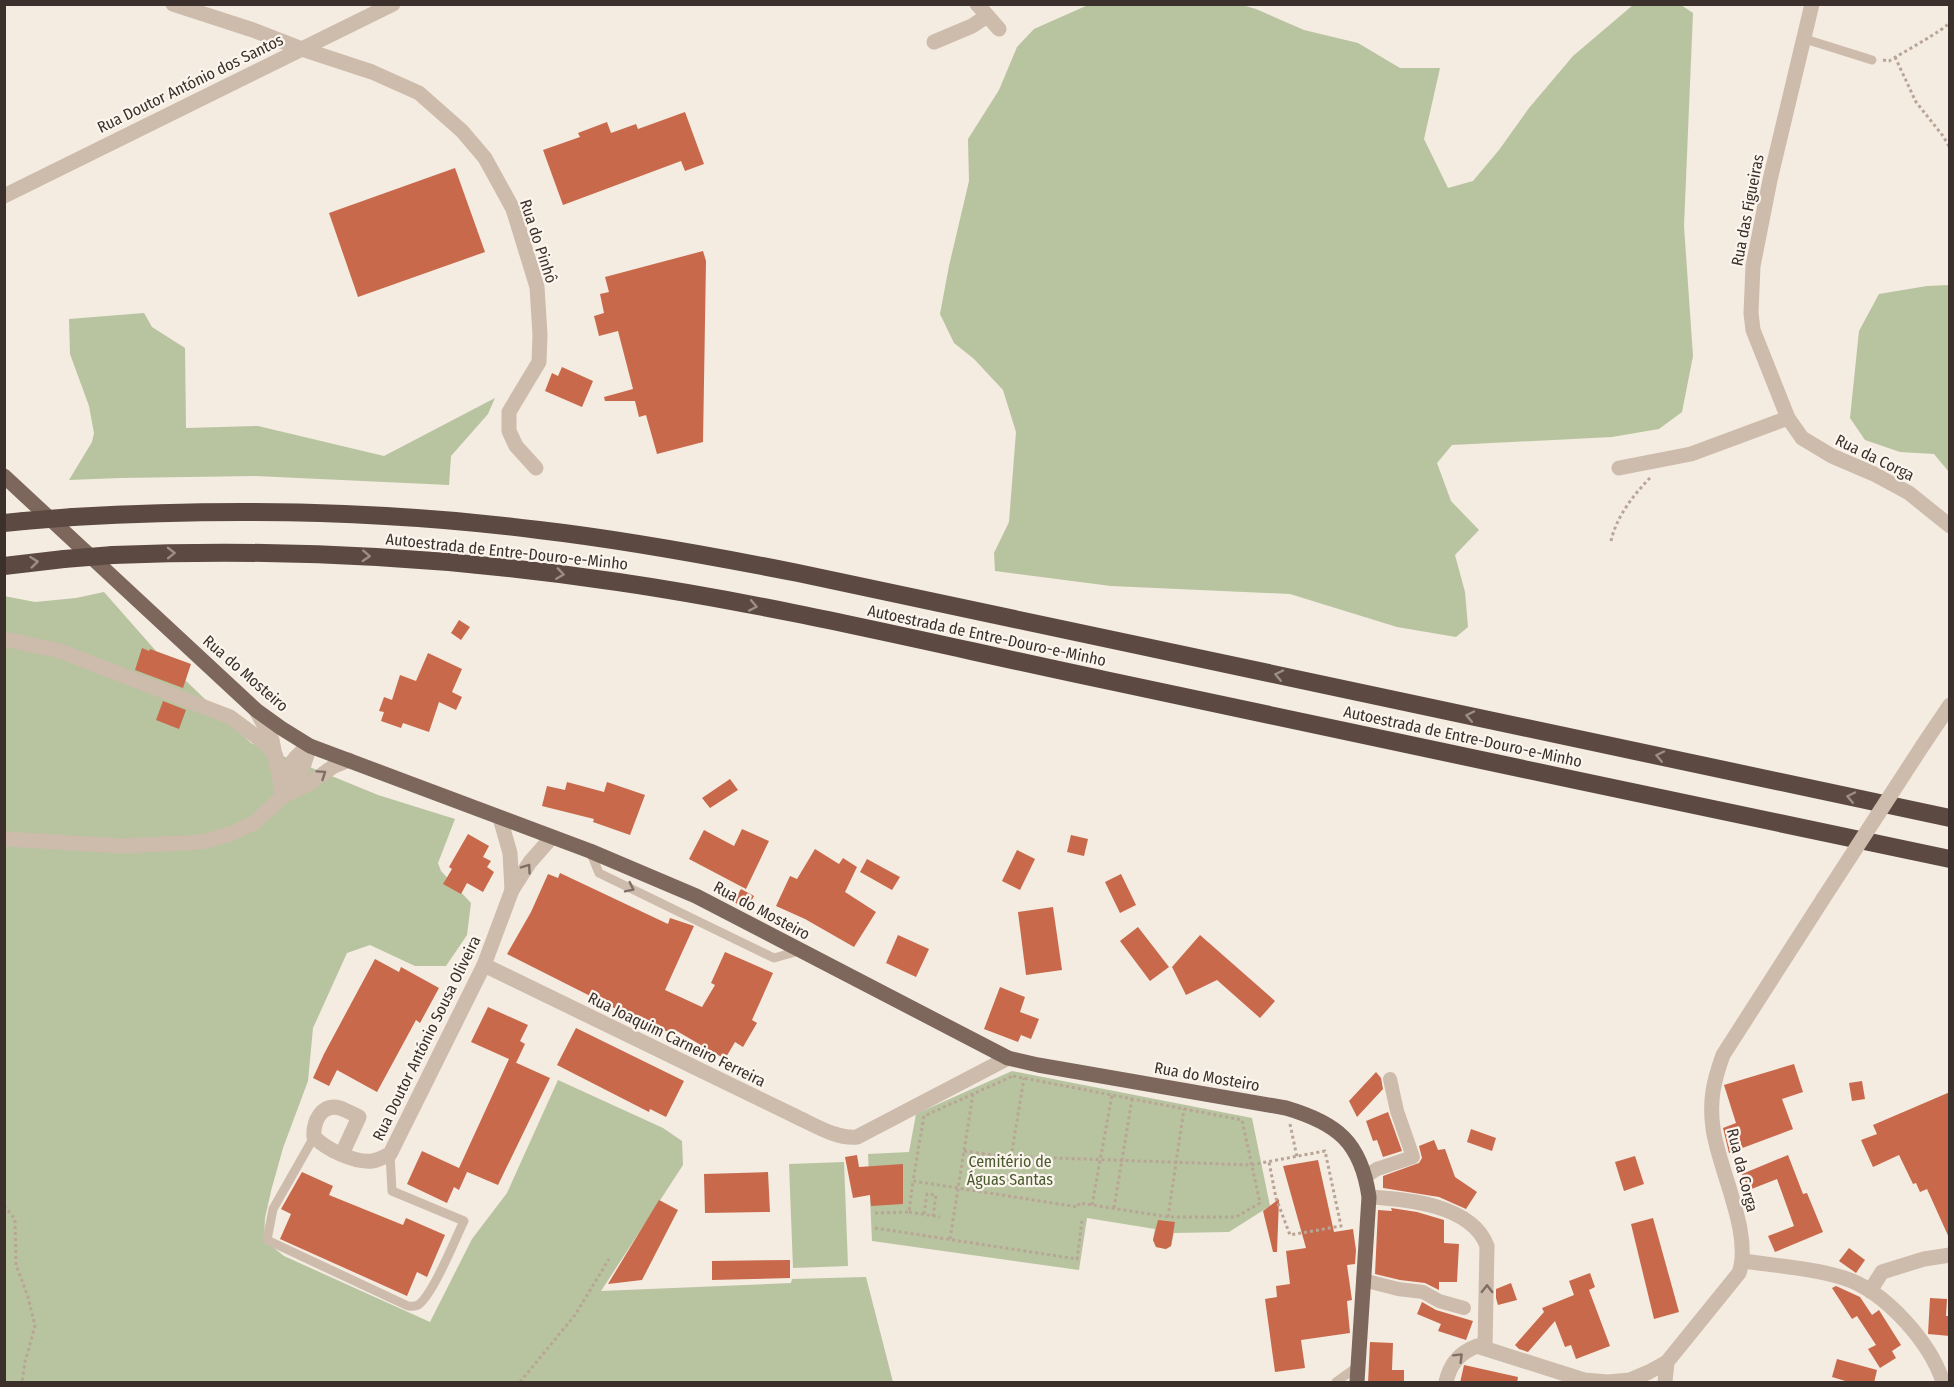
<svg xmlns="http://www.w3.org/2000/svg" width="1954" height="1387" font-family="'Fira Sans Condensed',sans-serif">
<rect width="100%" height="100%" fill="#f4ebe1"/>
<!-- green -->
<g fill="#b8c4a0">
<path d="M1088,5H1242L1256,9L1304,30L1358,43L1400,68H1440L1424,139L1448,188L1473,181L1499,150L1529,108L1573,56L1633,5H1681L1693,13L1684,226L1693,356L1682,412L1659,429L1612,437L1452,445L1437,463L1451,501L1479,530L1455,555L1465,592L1468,627L1456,637L1397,627L1290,594L1111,586L995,571L994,553L1009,522L1016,432L1003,390L974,359L954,343L940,314L949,266L969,181L968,139L999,90L1017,47L1034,29Z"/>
<path d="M1949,285H1950L1949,472L1934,454L1900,452L1865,440L1850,418L1859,331L1879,294L1927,286Z"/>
<path d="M144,313L152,327L185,348L186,428L258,426L384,456L495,398L488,414L451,456L449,485L255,476L120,478L69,480L92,442L94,433L89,406L70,354L69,319Z"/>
<path d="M104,592L163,659L251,743L378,795L455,819L438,863L441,871L471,903L467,935L446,966H415L370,945L347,953L313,1028L308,1081L283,1148L271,1191L265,1218L264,1240L284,1256L430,1322L472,1239L507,1193L558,1080L663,1128L682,1141L683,1165L601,1291L791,1283L792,1279L866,1277L893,1382H5L4,596L35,602L76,598Z"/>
<path d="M1012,1071L1252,1118L1270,1206L1229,1232L1174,1233L1171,1246L1166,1249L1156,1247L1153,1240L1155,1229L1087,1218L1079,1270L872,1241L868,1154L909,1152L916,1114Z"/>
<path d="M844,1162L848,1266L793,1268L789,1164Z"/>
</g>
<!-- building -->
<g fill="#c8694b">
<path d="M685,112L704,164L685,171L681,161L563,205L543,150L580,137L578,133L607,122L611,133L636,124L638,129Z"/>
<path d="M455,168L485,252L358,297L329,213Z"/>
<path d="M703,251L706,261L703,442L657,454L646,415L639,417L635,401H605L604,397L633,389L618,331L599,336L594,316L604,313L600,294L609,292L605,277Z"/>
<path d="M562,367L593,381L582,407L545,391L552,373L558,376Z"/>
<path d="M459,620L470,627L461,640L451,633Z"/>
<path d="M142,648L149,651L150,649L191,664L183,688L135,670Z"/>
<path d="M428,653L462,669L452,692L462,697L456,710L439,702L429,732L403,723L401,728L381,721L384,712L379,711L384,697L392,700L400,675L416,681Z"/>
<path d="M163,701L186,710L179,729L156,720Z"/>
<path d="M730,779L738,790L710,808L702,798Z"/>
<path d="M567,782L604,792L607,782L645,795L630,835L593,822L594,819L542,806L547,786L565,790Z"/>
<path d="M742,829L769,841L746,889L689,859L704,830L734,846Z"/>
<path d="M468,834L489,846L483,857L491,861L487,867L494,872L483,892L467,883L461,894L443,884L452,869L449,867Z"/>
<path d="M1071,835L1088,839L1084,856L1067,852Z"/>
<path d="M815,849L839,864L843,858L857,867L845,892L876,912L854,947L805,919L776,906L790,876L797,879Z"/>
<path d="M1017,850L1035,859L1020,890L1002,881Z"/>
<path d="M867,859L900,877L892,890L860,872Z"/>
<path d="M560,873L668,924L670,918L694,926L665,990L702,1007L715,985L711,983L725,952L773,973L752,1020L757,1023L743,1047L735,1042L725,1059L675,1030L673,1034L616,1009L507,954L531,912L548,874L558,878Z"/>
<path d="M1121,874L1136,905L1120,913L1105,882Z"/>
<path d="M741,889L754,896L747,909L734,902Z"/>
<path d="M1053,907L1062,970L1026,975L1018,912Z"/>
<path d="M1138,927L1169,967L1150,981L1120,941Z"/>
<path d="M898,935L929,949L916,977L886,963Z"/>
<path d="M1200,935L1275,1001L1260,1018L1217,980L1186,995L1172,967Z"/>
<path d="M375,959L399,972L401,967L439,988L420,1023L416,1020L377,1092L337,1070L329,1086L313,1078L324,1054Z"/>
<path d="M1000,987L1025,997L1020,1012L1039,1019L1031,1039L1021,1035L1018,1042L984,1029Z"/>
<path d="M488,1007L528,1025L520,1041L525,1044L516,1063L510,1060L550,1078L498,1185L465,1171L467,1172L459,1190L454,1187L447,1203L407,1184L422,1151L459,1168L509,1059L471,1042Z"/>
<path d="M576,1028L684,1081L666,1117L650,1109L649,1112L557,1065Z"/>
<path d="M1794,1064L1803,1092L1782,1099L1793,1129L1729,1153L1723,1128L1736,1123L1724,1085Z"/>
<path d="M1376,1072L1381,1078L1383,1089L1357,1117L1349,1101Z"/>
<path d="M1862,1081L1865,1099L1852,1101L1849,1083Z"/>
<path d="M1950,1092V1240L1927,1189L1920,1192L1916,1183L1913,1184L1899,1155L1873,1167L1861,1140L1877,1134L1873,1125Z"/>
<path d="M1388,1112L1402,1151L1383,1157L1377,1140L1373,1141L1366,1121Z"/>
<path d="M1471,1129L1496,1138L1492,1151L1467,1142Z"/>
<path d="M1434,1140L1438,1150L1445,1149L1455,1177L1477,1192L1466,1209L1439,1197L1383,1188V1176L1419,1163L1422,1158L1419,1146Z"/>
<path d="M857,1155L859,1167L903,1164V1204L871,1206L870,1195L853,1198L845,1157Z"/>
<path d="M1788,1155L1803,1194L1807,1193L1823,1232L1775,1252L1768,1236L1794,1226L1777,1179L1749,1190L1742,1174Z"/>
<path d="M1635,1156L1644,1184L1624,1191L1615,1162Z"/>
<path d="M1318,1160L1334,1232L1353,1229L1356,1250L1355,1264L1347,1265L1352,1300L1347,1301L1350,1333L1301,1340L1305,1368L1275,1372L1265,1299L1277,1297L1276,1286L1290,1284L1286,1251L1306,1248L1283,1166Z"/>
<path d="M302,1172L333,1186L329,1195L403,1225L406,1218L445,1235L427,1277L417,1272L407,1296L280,1239L291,1214L281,1209Z"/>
<path d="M768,1172L770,1212L705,1213L704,1174Z"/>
<path d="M1279,1199L1277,1252H1273L1263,1211Z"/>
<path d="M659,1200L678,1210L642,1280L608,1284Z"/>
<path d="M1391,1208L1417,1212L1444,1220V1243L1459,1244L1457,1282H1439V1290L1425,1283L1400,1280L1375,1274L1378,1210L1392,1211Z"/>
<path d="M1653,1218L1679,1312L1654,1319L1631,1224Z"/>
<path d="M1158,1220L1175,1222L1171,1246L1166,1249L1156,1247L1153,1240Z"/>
<path d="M1849,1248L1865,1260L1856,1273L1839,1261Z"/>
<path d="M790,1260V1278L712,1280V1261Z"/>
<path d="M1590,1273L1595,1287L1589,1290L1610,1346L1576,1359L1571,1345L1565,1347L1555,1321L1528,1352L1519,1349L1515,1345L1544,1312L1542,1308L1574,1295L1569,1281Z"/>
<path d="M1511,1283L1517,1300L1498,1305L1496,1298V1289Z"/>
<path d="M1836,1286L1860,1297L1872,1315L1879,1310L1901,1345L1892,1351L1896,1358L1880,1368L1868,1349L1876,1345L1857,1316L1852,1319L1832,1288Z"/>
<path d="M1930,1298L1947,1299L1946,1316H1950V1336L1928,1334Z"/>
<path d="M1422,1302L1436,1310L1473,1321L1466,1340L1438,1331L1441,1324L1417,1314Z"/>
<path d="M1370,1342L1393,1343L1392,1370H1404V1383H1368Z"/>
<path d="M1837,1359L1877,1370L1874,1383H1852L1832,1377Z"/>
<path d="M1464,1365L1518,1377L1517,1383H1460Z"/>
</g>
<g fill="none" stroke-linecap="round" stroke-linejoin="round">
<!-- path -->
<g stroke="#b9a596" stroke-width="3" stroke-dasharray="3 3" stroke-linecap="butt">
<path d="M1895,57L1916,102L1943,136L1950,148"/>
<path d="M1883,60L1889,61C1900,54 1946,29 1950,22"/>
<path d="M1611,541C1616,518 1633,495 1650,478"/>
<path d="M1013,1076L1242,1120L1260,1203L1236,1217H1169L1079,1203L1078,1207L913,1181L924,1116Z"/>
<path d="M1290,1124L1297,1157"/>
<path d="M964,1151L1000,1156L1251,1165L1261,1163L1325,1151L1341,1226L1290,1235L1276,1198L1269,1162"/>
<path d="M1011,1157L1024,1078"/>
<path d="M1092,1205L1112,1095"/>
<path d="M4,1206L15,1219L16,1265L28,1297L35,1326L25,1362L22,1382"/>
<path d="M1114,1208L1132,1099"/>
<path d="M909,1212L940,1217"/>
<path d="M875,1213L909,1212L913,1181"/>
<path d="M924,1214L927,1194L936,1195L933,1216"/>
<path d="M1168,1217L1184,1109"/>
<path d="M875,1228L1077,1259L1082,1221"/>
<path d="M950,1239L973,1094"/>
<path d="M520,1382L575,1315L609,1259"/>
</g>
<!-- service -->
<g stroke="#cdbbac" stroke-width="9">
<path d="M1805,39L1872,60"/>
<path d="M590,851L599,873L774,958L799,951"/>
<path d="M314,1137L273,1209L267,1240L408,1306C412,1306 414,1307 418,1305C433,1295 455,1239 464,1221L392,1191L390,1154"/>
<path d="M1336,1382L1357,1367"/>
</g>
<!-- pedestrian -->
<g stroke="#cdbbac" stroke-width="14">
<path d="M1366,1176L1377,1169L1413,1157L1397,1111L1390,1079"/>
<path d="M1363,1280L1398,1289L1423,1292L1439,1301L1464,1308"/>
</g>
<!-- minor -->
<g stroke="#cdbbac" stroke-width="15">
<path d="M173,4L253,30L302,49L372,72L419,93L462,131L485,158L513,209L537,287L540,335L539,362L509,412V431L516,446L536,468"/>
<path d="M977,4L999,29"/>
<path d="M1812,4L1770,180L1753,266L1751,313L1753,330L1788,418L1802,438L1832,456L1874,474L1909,493L1950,526"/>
<path d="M934,42L972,26L987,16"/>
<path d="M1619,468L1691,454L1788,418"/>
<path d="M4,639L60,651L230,717L265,743L276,756"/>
<path d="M256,710L272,740L283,796"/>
<path d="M1923,745L1950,705"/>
<path d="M284,787C287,767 293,756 310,746"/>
<path d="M296,788L310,746"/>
<path d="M500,818L510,853L512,890L530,862L552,837"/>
<path d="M4,839L123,846L202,842L230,834L254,823L283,796L309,784L334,766L349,760"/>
<path d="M484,965L797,1117C816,1126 837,1139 857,1137L1008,1058"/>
<path d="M342,1154L359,1117C353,1114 346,1110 340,1108C321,1103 313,1122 314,1137C326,1149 354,1163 372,1161C379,1160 384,1157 390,1154L484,965L512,890"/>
<path d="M1369,1197C1407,1199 1472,1205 1487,1246L1485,1347"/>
<path d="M1744,1261C1776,1266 1812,1268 1844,1278C1885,1291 1930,1342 1943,1382"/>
<path d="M1870,1291L1882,1272L1924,1259L1950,1255"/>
<path d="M1446,1382C1450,1364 1459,1353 1477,1346L1584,1380L1608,1382L1630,1380L1649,1372L1667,1362L1739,1273C1753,1234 1718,1168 1713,1128C1709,1100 1714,1080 1723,1055L1823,899"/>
<path d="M1665,1382L1667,1362"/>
</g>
<!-- tertiary -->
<path stroke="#cdbbac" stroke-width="15" d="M4,196L393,4"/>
<!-- primary -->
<path stroke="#7d675c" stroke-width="15" d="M4,476L256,710L281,728L310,746L590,851L696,896L1008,1058L1038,1065L1286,1108C1337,1123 1361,1142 1369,1197L1357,1382"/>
<!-- motorway -->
<g stroke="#5c4a42" stroke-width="18">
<path d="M73,517C228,508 384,510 539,530C626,540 712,556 798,573L1950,818"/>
<path d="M4,523L24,521"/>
<path d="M113,555C282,548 451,557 618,582C782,606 943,646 1105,680C1387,740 1668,800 1950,859"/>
<path d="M4,566L64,559"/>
</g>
<!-- minor-bridge -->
<path stroke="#cdbbac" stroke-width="15" d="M1823,899L1923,745"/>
<!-- motorway-bridge -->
<g stroke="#5c4a42" stroke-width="18">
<path d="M24,521L73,517"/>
<path d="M64,559L113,555"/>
</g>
</g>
<!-- one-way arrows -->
<defs><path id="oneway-chevron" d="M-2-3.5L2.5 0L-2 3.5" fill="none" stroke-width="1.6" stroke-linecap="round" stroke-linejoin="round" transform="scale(1.5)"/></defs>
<g stroke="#9c8e87">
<use href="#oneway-chevron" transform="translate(171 553) rotate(-1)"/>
<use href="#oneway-chevron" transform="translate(366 556) rotate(3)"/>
<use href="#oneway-chevron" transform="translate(34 562) rotate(-6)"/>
<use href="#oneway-chevron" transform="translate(560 574) rotate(8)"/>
<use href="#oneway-chevron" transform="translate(753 606) rotate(11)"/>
<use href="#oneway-chevron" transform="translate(1279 675) rotate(-168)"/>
<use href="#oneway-chevron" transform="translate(1470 716) rotate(-168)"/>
<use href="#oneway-chevron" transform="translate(1660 756) rotate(-168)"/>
<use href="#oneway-chevron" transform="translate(1851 797) rotate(-168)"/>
</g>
<g stroke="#7d6f65">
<use href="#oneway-chevron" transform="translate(322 774) rotate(-34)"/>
<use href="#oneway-chevron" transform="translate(527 868) rotate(-55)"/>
<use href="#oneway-chevron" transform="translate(630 888) rotate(26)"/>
<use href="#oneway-chevron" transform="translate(1487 1289) rotate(-89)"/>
<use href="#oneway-chevron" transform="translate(1459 1357) rotate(-45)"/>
</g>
<g text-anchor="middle" stroke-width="4.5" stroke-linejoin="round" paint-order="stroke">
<!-- street labels -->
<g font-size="16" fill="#3b302b" stroke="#fbf5ee">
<text transform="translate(190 83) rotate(-26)" y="6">Rua Doutor António dos Santos</text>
<text transform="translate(1747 210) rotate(-79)" y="6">Rua das Figueiras</text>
<text transform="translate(539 241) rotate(72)" y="6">Rua do Pinhô</text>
<text transform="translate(1875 457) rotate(26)" y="6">Rua da Corga</text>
<text transform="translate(507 551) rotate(6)" y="6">Autoestrada de Entre-Douro-e-Minho</text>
<text transform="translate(987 635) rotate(12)" y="6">Autoestrada de Entre-Douro-e-Minho</text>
<text transform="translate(246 673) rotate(41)" y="6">Rua do Mosteiro</text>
<text transform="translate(1463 736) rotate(12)" y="6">Autoestrada de Entre-Douro-e-Minho</text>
<text transform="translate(762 910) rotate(28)" y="6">Rua do Mosteiro</text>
<text transform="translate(426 1038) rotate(-64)" y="6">Rua Doutor António Sousa Oliveira</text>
<text transform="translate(677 1039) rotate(26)" y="6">Rua Joaquim Carneiro Ferreira</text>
<text transform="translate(1207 1076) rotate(10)" y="6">Rua do Mosteiro</text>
<text transform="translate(1743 1170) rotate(76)" y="6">Rua da Corga</text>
</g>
<!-- park labels -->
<g font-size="16" fill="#4a5a2e" stroke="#fbf5ee">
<text x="1010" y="1167">Cemitério de<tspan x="1010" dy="18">Águas Santas</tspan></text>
</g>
</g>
<!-- border -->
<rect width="1954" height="1387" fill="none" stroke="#3b302b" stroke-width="12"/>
</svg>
